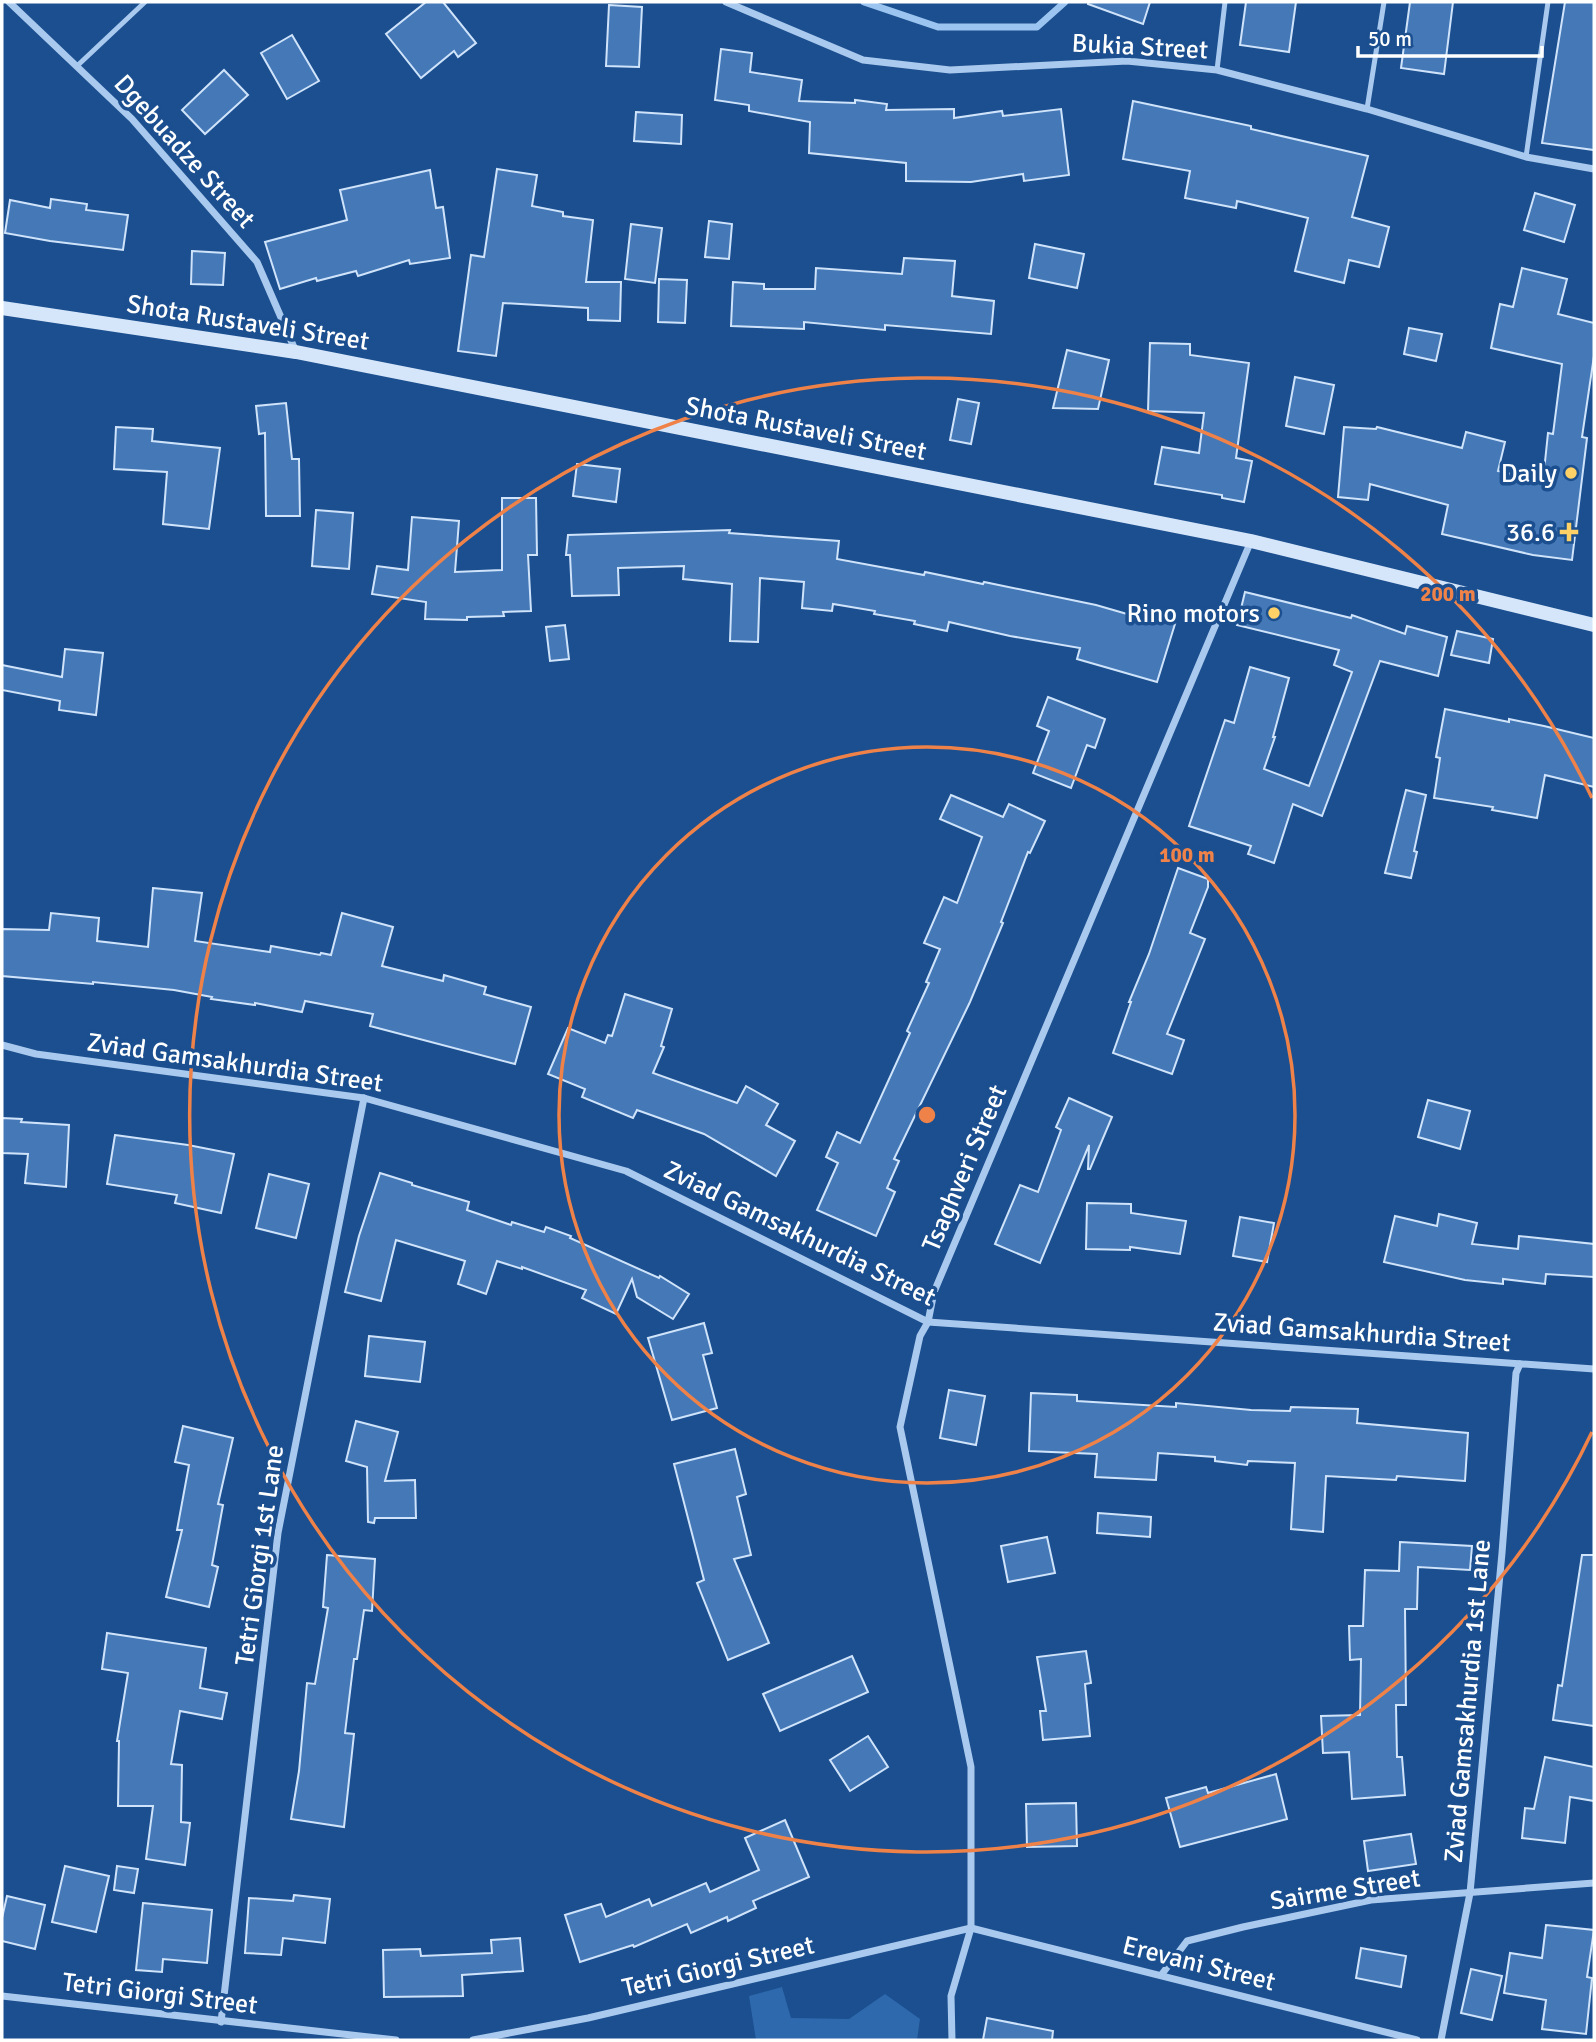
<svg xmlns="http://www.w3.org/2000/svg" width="1596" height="2042" font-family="Signika,sans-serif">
<rect width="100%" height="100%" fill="#1b4f8f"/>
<!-- green -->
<path fill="#2e69ad" d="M782,1987L791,2018L849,2019L885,1994L920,2019L917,2040H756L749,1996Z"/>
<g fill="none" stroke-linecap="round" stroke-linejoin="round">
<!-- stream -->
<path stroke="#9cc4f0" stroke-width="7" d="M864,2L938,27H1037L1065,2"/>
</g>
<!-- building -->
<g fill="#4478b7" stroke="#cfe3fa" stroke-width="2">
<path d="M426,2H443L476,43L458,57L454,51L421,78L386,34Z"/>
<path d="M1088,2H1150L1143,24L1088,4Z"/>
<path d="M1246,2H1296L1289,52L1240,45Z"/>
<path d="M1410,2H1453L1444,74L1401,68Z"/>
<path d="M1565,2H1594V150L1542,143Z"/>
<path d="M609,5L642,7L639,67L606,66Z"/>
<path d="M292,35L319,81L287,99L261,53Z"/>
<path d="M721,49L752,53L750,72L802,80L799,101L855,103V100L887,104L886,110L954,109V118L1002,111L1003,116L1061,109L1069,175L1024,181L1023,174L971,182L906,181V163L809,153L810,122L749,111V105L715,100Z"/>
<path d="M224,70L248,95L205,134L182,110Z"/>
<path d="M1133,101L1251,126V129L1368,156L1352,217L1389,227L1379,267L1349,260L1344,283L1295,271L1308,218L1237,201L1236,208L1185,198L1190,171L1123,159Z"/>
<path d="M636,112L682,115L681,144L634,141Z"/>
<path d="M497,169L537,175L532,206L563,212V216L593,220L586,282H621L620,321L588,320V308L503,303L496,356L458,351L471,255L484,257Z"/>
<path d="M430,170L436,208L443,207L450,258L410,264L409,260L358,276L356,271L317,281L316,278L280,289L265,242L347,220L340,190Z"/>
<path d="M1535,193L1575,205L1564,242L1524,230Z"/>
<path d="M51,199L87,204L86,210L128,215L123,250L50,241L5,233L10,200L50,208Z"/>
<path d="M709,221L732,224L729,259L705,257Z"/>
<path d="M631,224L662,228L655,283L625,279Z"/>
<path d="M1035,244L1084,254L1077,288L1029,278Z"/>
<path d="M192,251L225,253L223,285L191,284Z"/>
<path d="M904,258L955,261L952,296L994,301L991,334L885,325V330L804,322V329L731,326L733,282L764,284V289H815L816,268L902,274Z"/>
<path d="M1522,268L1567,279L1558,314L1594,323V356L1582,437L1587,438L1572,560L1533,555L1442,534L1448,505L1370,484L1368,500L1338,497L1344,427L1376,429L1377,427L1462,448L1466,432L1505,442L1498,471L1543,481L1548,433L1553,434L1562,364L1491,348L1500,304L1513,307Z"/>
<path d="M659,279L687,280L685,323L658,322Z"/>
<path d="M1409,328L1442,334L1436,361L1404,354Z"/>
<path d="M1150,343L1190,344V355L1249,363L1236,458L1252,461L1244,502L1222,498V495L1155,484L1162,447L1199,453L1204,413L1148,411Z"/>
<path d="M1067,350L1109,360L1098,409L1053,408Z"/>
<path d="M1295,377L1334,385L1324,434L1286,426Z"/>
<path d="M958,399L979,403L971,444L950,440Z"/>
<path d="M286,403L292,459H299L300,516H266L265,433L259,434L256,406Z"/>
<path d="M116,427L153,429L152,441L220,448L209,529L163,524L167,472L114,469Z"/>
<path d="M577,464L620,469L616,502L573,496Z"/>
<path d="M502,498H536L537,555H528L531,611L503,612L504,616L467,617V620L425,619L426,602L372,594L377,566L408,570L412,517L459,521L455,572L502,570Z"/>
<path d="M316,510L353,513L349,569L312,566Z"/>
<path d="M730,530L729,533L839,541L837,559L924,575L925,572L983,584L984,582L1096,605L1134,616L1136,611L1175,624L1157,682L1077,659L1080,648L1010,636L949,622L947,631L914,624L915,621L874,614L875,611L833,604L832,611L802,608L804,582L760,578L758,642L730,641L732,584L683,579L684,566L618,568L619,595L572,596L570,555H566L568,535Z"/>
<path d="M1245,592L1351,618L1352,615L1405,634L1407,626L1447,637L1438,676L1380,661L1322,816L1293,804L1274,863L1248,854L1251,846L1189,826L1225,720L1234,723L1250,667L1289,678L1273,737H1275L1264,769L1309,786L1352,672L1334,665L1339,650L1237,625Z"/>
<path d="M565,625L569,659L550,661L546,627Z"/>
<path d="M1457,631L1493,639L1489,663L1451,655Z"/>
<path d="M65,649L103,653L96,715L59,710L60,701L2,690V665L62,677Z"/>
<path d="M1048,697L1105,719L1095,748L1087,745L1071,788L1033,773L1049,731L1037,726Z"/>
<path d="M1445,709L1509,722V719L1544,726L1594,738V787L1545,775L1537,818L1492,810L1493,807L1434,798L1440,758L1436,757Z"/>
<path d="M1406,790L1426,795L1414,851L1417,852L1411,878L1385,873Z"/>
<path d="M951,795L1003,817L1009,804L1045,821L1030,853L1028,852L1001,922L1003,923L970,1002L894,1159L899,1161L887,1188L895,1192L876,1236L817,1210L838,1163L826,1157L837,1132L860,1143L910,1033L907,1031L929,983L926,982L940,949L924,943L944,897L957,903L982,837L940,819Z"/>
<path d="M1178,868L1208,879V887L1190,933L1205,939L1167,1034L1184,1040L1172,1074L1113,1053L1131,1002H1129L1149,954Z"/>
<path d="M153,888L202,893L195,941L270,952L271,946L320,955L321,953L331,955L342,913L393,927L382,966L443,981L444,975L486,987L484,994L531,1007L515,1064L370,1026L373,1014L305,1001L302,1012L255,1003V1005L211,999L212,997L174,990L93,982V984L2,976V929L49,930L51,913L99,918L97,941L148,947Z"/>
<path d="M625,994L672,1009L661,1046L664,1047L653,1073L737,1103L746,1086L778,1104L766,1125L795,1141L776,1176L704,1134L637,1110L633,1118L582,1097L585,1089L548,1074L568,1028L605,1043L608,1035L612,1036Z"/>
<path d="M1069,1098L1112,1117L1090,1169H1088L1089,1145L1040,1263L995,1244L1020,1185L1038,1192L1061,1130L1056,1127Z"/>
<path d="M1428,1100L1470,1111L1460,1149L1418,1137Z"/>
<path d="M2,1118L22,1119L21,1122L69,1125L66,1187L25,1183L28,1154L2,1153Z"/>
<path d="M115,1135L188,1145L234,1154L221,1213L175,1203L177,1195L107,1184Z"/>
<path d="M380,1173L412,1183V1185L469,1202L467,1210L511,1225L512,1222L544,1232L546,1227L571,1236L570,1238L659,1278L660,1276L689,1294L673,1319L637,1297L632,1279L616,1314L582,1298L586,1290L522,1267V1269L497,1261L486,1294L458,1284L465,1261L396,1240L381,1301L345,1292L359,1236Z"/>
<path d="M269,1174L309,1184L296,1238L256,1228Z"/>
<path d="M1087,1203L1131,1204V1213L1186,1221L1180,1254L1130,1247V1250L1086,1249Z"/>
<path d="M1439,1214L1477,1223L1472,1244L1518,1249L1519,1236L1594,1244V1277L1546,1274L1545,1284L1503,1279V1284L1465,1280L1384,1262L1395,1216L1437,1226Z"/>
<path d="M1240,1217L1274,1223L1267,1262L1233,1256Z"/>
<path d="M704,1323L712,1353L703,1355L717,1408L672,1420L648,1338Z"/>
<path d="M369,1336L425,1342L420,1382L365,1376Z"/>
<path d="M949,1390L985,1396L976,1445L940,1438Z"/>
<path d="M1031,1393L1077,1395V1401L1176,1407V1403L1251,1410L1290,1411L1291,1407L1358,1409L1357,1423L1468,1433L1465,1481L1397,1476L1396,1480L1326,1476L1323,1532L1291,1529L1295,1463L1248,1461L1247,1465L1215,1461V1457L1158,1453L1156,1480L1095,1477L1097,1454L1029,1451Z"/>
<path d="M356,1421L398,1432L385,1481L415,1480L416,1518H375L374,1523L368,1522L367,1467L346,1461Z"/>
<path d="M183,1426L233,1438L218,1504L223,1505L212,1565L218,1567L209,1607L166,1597L182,1530H177L189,1465L175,1462Z"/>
<path d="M735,1449L746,1494L737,1497L751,1555L734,1559L769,1643L728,1660L697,1583L704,1580L674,1464Z"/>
<path d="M1098,1513L1151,1517L1150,1537L1097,1533Z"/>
<path d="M1047,1537L1055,1573L1008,1582L1001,1546Z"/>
<path d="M1400,1542L1472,1546L1470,1570L1418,1567L1417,1609H1405L1406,1705H1396L1397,1757H1402L1405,1795L1352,1799L1349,1752L1323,1753L1321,1716L1360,1715L1361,1659L1350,1660L1349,1626H1363L1365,1570L1399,1571Z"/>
<path d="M327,1555L375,1559L372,1611L364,1610L357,1659H354L345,1733L354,1734L344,1827L291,1819L299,1771L307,1683L315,1684L328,1608L323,1607Z"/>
<path d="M1582,1555H1594V1726L1553,1720L1558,1685L1562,1686Z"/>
<path d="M107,1633L206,1648L200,1688L227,1693L222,1719L180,1711L171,1764L182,1765L181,1822L190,1823L185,1865L146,1859L153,1806H118L119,1741H117L128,1673L102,1669Z"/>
<path d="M1086,1651L1091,1683L1085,1684L1090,1736L1043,1740L1040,1711H1046L1037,1657Z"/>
<path d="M852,1656L868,1692L780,1731L763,1694Z"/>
<path d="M868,1736L888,1767L850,1791L830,1760Z"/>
<path d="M1545,1757L1594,1767V1801L1570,1797L1565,1843L1522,1838L1525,1808L1534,1809Z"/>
<path d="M1276,1774L1287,1819L1180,1847L1166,1798L1206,1787L1208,1793Z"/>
<path d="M1076,1803L1077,1846L1027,1847L1026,1804Z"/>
<path d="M785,1820L809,1877L753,1901L756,1908L728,1921L727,1917L691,1933L687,1924L634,1947L633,1945L580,1962L565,1915L601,1904L606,1917L649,1899L652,1906L706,1883L710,1892L759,1870L745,1838Z"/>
<path d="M1411,1834L1416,1864L1368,1871L1364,1841Z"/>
<path d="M65,1866L109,1876L96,1932L52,1922Z"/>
<path d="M117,1866L138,1869L134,1893L114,1890Z"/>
<path d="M294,1895L330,1899L325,1943L283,1938L281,1955L245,1953L249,1898L293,1901Z"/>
<path d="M7,1896L45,1905L35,1949L2,1941V1918Z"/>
<path d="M143,1903L212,1910L207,1963L163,1959L162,1972L136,1970Z"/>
<path d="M1546,1925L1594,1930L1587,1977L1592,1978L1586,2034L1542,2029L1546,2000L1504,1993L1510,1953L1542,1958Z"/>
<path d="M520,1938L523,1971L462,1975L463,1996L384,1997L383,1950L420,1949L421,1956L492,1953L491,1940Z"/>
<path d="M1361,1948L1406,1956L1401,1987L1356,1978Z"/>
<path d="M1471,1969L1502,1976L1492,2020L1461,2013Z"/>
<path d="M987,2018L1053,2031L1052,2040H983Z"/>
</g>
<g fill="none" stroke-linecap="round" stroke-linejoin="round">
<!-- lane -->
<g stroke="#a9c9ee" stroke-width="5">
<path d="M77,66L145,2"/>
<path d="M1217,70L1225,2"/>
<path d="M1367,109L1384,2"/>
<path d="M1526,157L1548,2"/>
</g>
<!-- street -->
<g stroke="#a9c9ee" stroke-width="7">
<path d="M9,2L132,119L257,262L296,352"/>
<path d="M726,2L863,60L950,70L1127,61L1217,70L1367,109L1526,157L1594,169"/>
<path d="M2,1045L36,1054L364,1098L626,1171L928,1322L1594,1369"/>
<path d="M1162,1974L1187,1941L1243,1927L1371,1900L1594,1883"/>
<path d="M2,1996L396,2040"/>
<path d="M221,2022L278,1533L364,1098"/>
<path d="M473,2040L588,2018L971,1928L1417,2040"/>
<path d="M952,2040L951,1996L971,1928V1767L900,1427L920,1336L928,1322L934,1292L1251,541"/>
<path d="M1441,2040L1470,1893L1502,1553L1516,1373L1520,1364"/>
</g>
<!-- secondary -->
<path stroke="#d6e6fa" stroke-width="14" d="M2,308L296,352L1251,541L1594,625"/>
</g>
<!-- distance rings -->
<g fill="none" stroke="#ee8249" stroke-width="3.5">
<circle cx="927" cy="1115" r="368"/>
<path d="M1592 1432A737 737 0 1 1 1592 798"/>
</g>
<!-- markers -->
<g fill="#ffd166" stroke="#1b4f8f" stroke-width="2.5">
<circle cx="1571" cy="473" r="7"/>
<path d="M1565.5 521.5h7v7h7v7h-7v7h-7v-7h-7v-7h7z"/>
<circle cx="1274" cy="613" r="7"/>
</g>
<g text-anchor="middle" stroke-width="7" stroke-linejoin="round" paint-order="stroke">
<!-- street labels -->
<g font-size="26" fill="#fff" stroke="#1b4f8f">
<text transform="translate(1140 46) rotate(3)" y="9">Bukia Street</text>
<text transform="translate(185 151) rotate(48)" y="9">Dgebuadze Street</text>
<text transform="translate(248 322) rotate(9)" y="9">Shota Rustaveli Street</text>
<text transform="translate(806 428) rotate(11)" y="9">Shota Rustaveli Street</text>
<text transform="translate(235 1062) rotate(8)" y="9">Zviad Gamsakhurdia Street</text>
<text transform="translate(964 1168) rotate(-67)" y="9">Tsaghveri Street</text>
<text transform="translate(800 1233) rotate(26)" y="9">Zviad Gamsakhurdia Street</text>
<text transform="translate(1362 1332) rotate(4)" y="9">Zviad Gamsakhurdia Street</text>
<text transform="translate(259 1555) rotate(-82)" y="9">Tetri Giorgi 1st Lane</text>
<text transform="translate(1467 1701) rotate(-85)" y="9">Zviad Gamsakhurdia 1st Lane</text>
<text transform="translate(1345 1889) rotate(-9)" y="9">Sairme Street</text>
<text transform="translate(1199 1963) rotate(14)" y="9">Erevani Street</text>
<text transform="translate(718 1966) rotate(-13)" y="9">Tetri Giorgi Street</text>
<text transform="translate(160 1993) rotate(7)" y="9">Tetri Giorgi Street</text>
</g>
<!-- poi labels -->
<g font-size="26" fill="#fff" stroke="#1b4f8f" text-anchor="end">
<text x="1557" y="482">Daily</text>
<text x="1555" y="541">36.6</text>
<text x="1260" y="622">Rino motors</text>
</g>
</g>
<circle cx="927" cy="1115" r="10" fill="#ee8249" stroke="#1b4f8f" stroke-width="3.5"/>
<g font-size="21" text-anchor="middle" font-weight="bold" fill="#ee8249" stroke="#1b4f8f" stroke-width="7" stroke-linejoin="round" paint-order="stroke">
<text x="1448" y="601">200 m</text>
<text x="1187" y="862">100 m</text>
</g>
<!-- border -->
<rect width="1596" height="2042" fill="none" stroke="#ffffff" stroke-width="7"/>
<!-- scale -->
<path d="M1358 46v10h184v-10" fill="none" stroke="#ffffff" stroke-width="3.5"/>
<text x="1368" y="46" font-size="21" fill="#ffffff" stroke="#1b4f8f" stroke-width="5" paint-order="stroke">50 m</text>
</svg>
